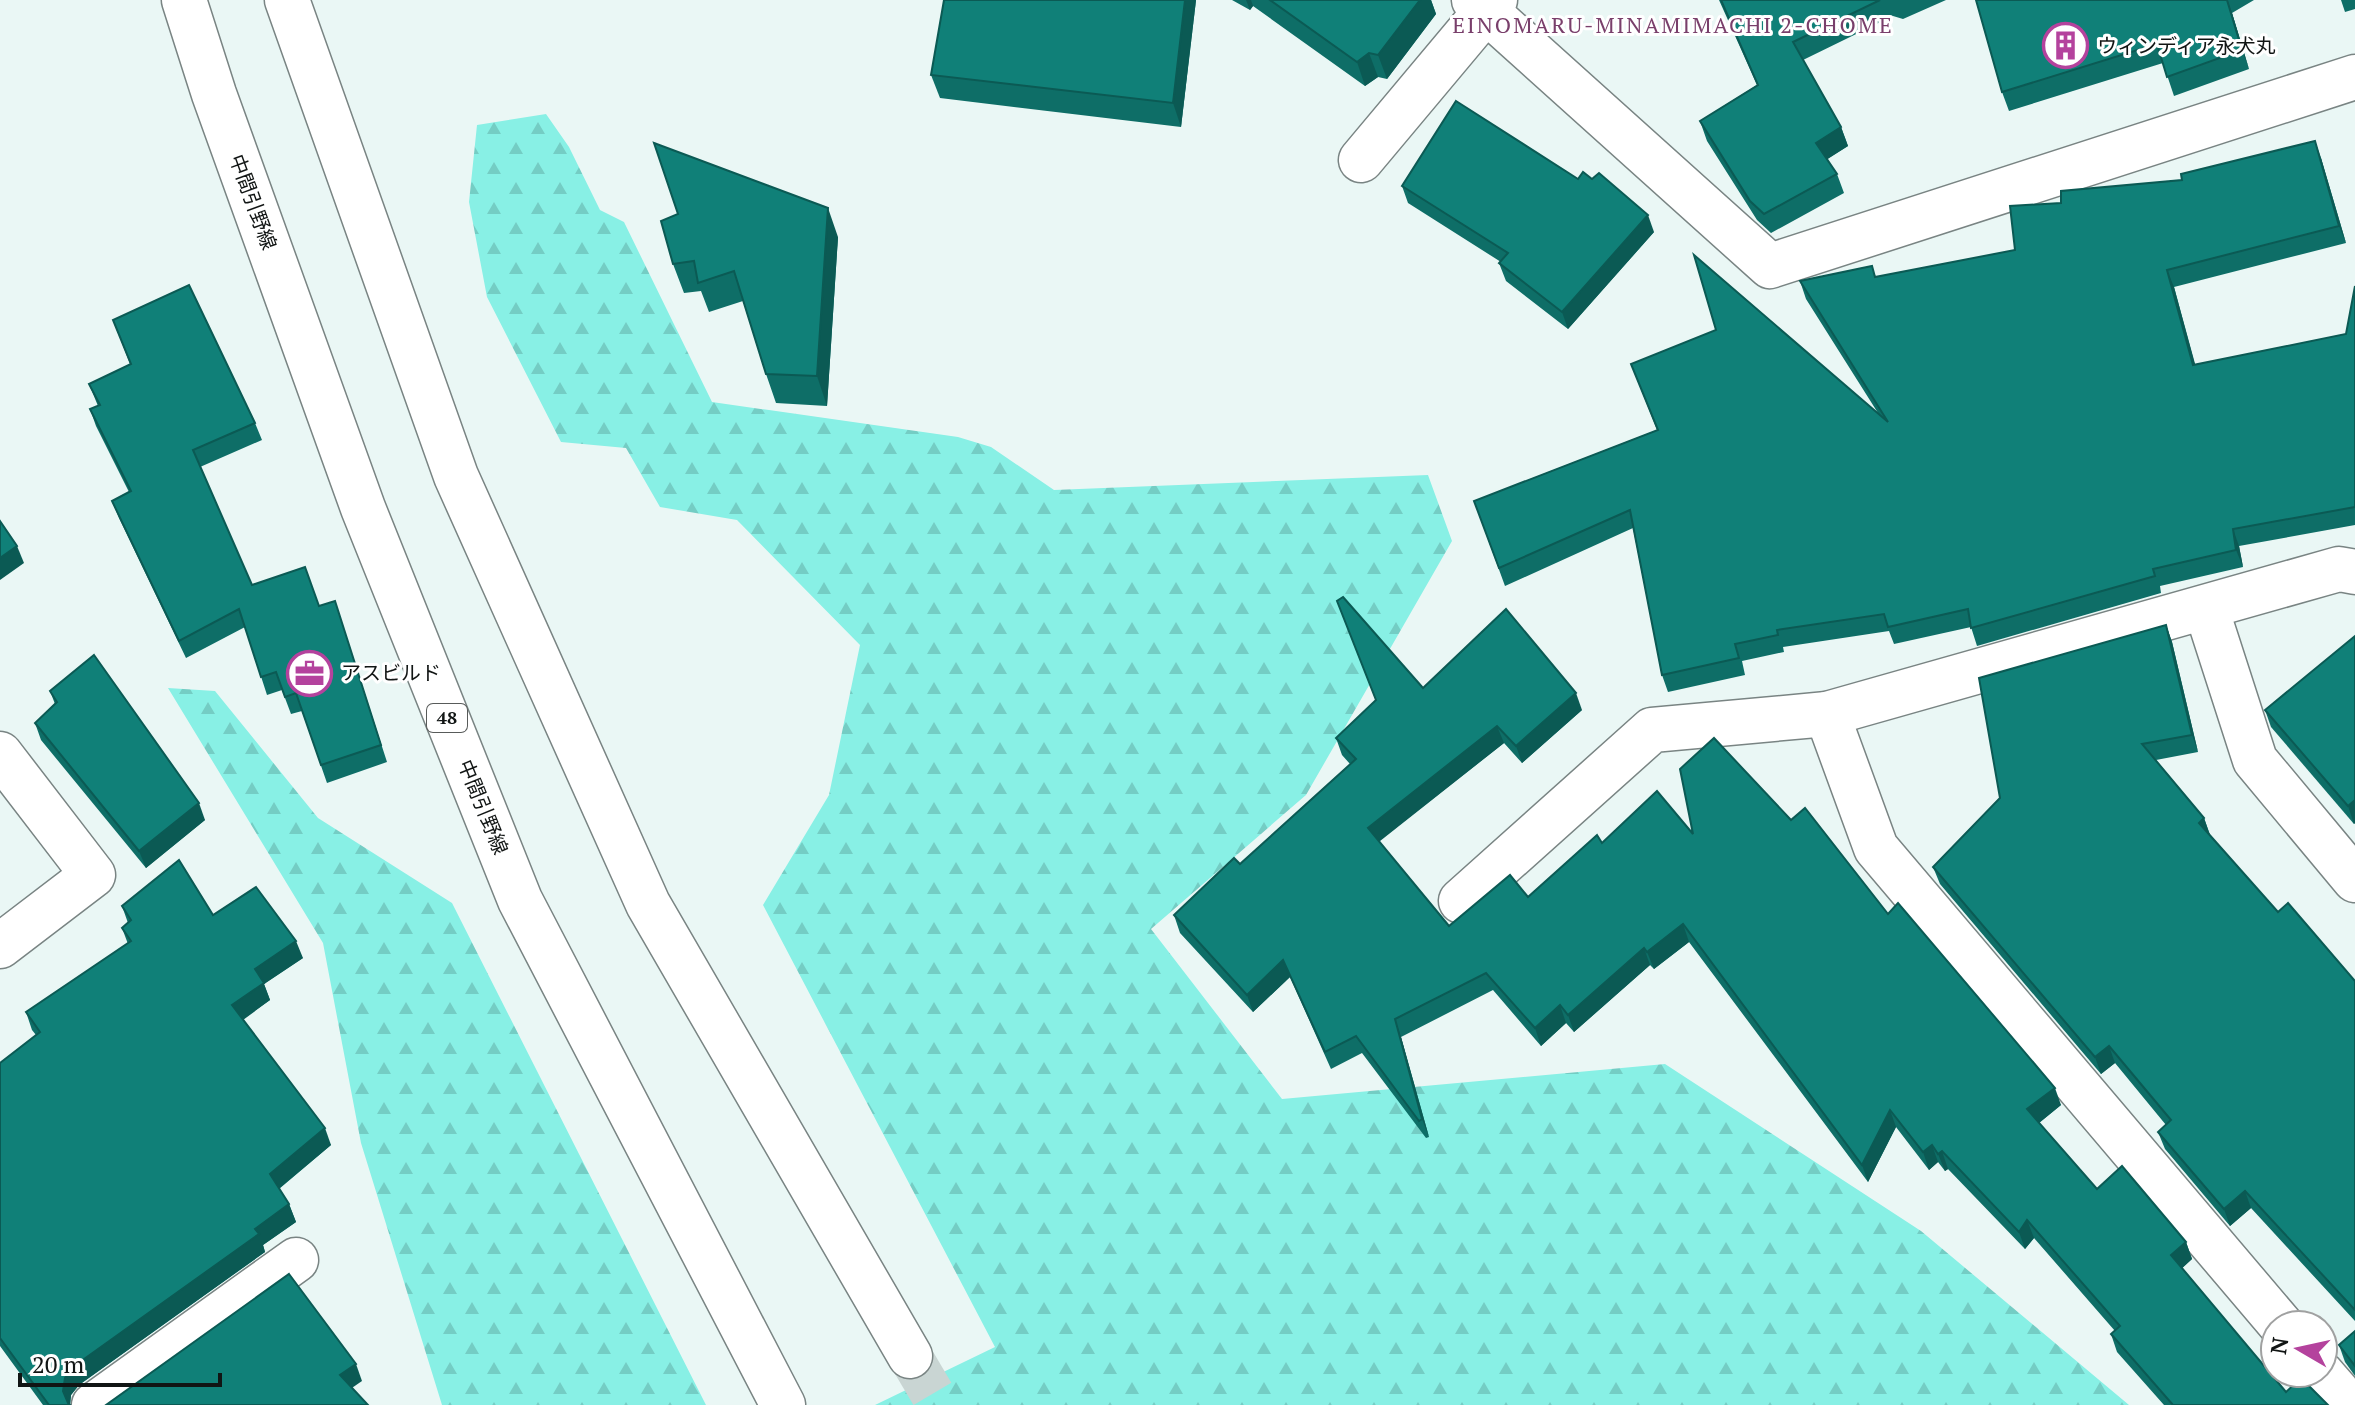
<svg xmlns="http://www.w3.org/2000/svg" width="2355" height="1405" font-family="'PT Serif','Noto Sans JP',serif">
<defs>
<pattern id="forest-firs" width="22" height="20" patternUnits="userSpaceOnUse" patternTransform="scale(2)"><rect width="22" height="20" fill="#88f0e5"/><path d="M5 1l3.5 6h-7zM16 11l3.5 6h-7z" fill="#74cdc4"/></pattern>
</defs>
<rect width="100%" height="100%" fill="#eaf7f5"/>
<!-- forest -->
<g fill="url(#forest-firs)">
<path d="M546,114L569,147L600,210L624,222L712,402L958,437L991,447L1054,490L1428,475L1452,541L1306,795L1151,929L1282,1099L1665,1064L1921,1231L2129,1405H875L995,1347L763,905L829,795L860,645L737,520L660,507L626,448L561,442L487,297L469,202L477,125Z"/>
<path d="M168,688L215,691L318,818L452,903L706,1405H442L361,1143L323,943Z"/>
</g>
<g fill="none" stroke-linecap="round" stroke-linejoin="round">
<!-- primary-tunnel -->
<path stroke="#c9d5d3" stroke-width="44" stroke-dasharray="44 22" stroke-linecap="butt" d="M910,1356L939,1405"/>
<defs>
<g id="street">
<path d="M1474,0L1770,266L2355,77"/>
<path d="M1361,160L1495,0"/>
<path d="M2206,608L2255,760L2355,880"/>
<path d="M1827,714L1876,848L2281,1325"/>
<path d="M0,754L93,875L0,946"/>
<path d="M1461,901L1652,730L1827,714L2339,569L2355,572"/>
<path d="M2321,1373L2349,1405"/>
<path d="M94,1405L296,1260"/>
</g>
<g id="primary">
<path d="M184,0L214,94L363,508L520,900L783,1405"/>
<path d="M287,0L456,476L648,904L910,1356"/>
</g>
</defs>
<!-- street casing -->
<use href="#street" stroke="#798483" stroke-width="47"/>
<!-- primary casing -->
<use href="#primary" stroke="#798483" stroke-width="47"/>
<!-- street -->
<use href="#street" stroke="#fff" stroke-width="44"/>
<!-- primary -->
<use href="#primary" stroke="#fff" stroke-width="44"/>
</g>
<!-- wall -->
<g fill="#0e6e67">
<path d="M1196,0L1181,127L940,98L931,75Z"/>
<path d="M1232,0H1431L1436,14L1387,79L1378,77L1365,86L1253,6L1250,10Z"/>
<path d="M1719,0H1946L1903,19L1893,16L1803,60L1841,127L1848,146L1827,159L1837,174L1844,193L1771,233L1757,220L1707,141L1700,121L1757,85Z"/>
<path d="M1976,0H2254L2232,13L2249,69L2174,96L2163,63L2009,111L2002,92Z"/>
<path d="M2341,0H2355V9L2345,12Z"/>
<path d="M2321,158L2346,243L2174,287L2195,365L2346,334L2355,286V525L2239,546L2243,567L2160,586L2161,593L1977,646L1971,627L1894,644L1889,631L1783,647L1784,652L1742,661L1745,675L1668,692L1662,675L1633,528L1505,586L1474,501L1657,430L1631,364L1878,413L1806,299L1800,281L1876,277L2015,250L2061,203L2182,180Z"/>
<path d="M1402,186L1654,232L1568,329L1506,281L1499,263L1501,262L1408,203Z"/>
<path d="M838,237L827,406L776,403L766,374L743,301L709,312L701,291L684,293L673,264Z"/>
<path d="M113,320L255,423L262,440L200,467L252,585L319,606L335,601L387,762L327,783L302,711L291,714L282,690L267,695L245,627L186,658L119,518L112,501L129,492L96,426L90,409L98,406L89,384L130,364Z"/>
<path d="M1337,601L1423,688L1582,710L1522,763L1504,743L1379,841L1449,926L1528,897L1602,843L1693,834L1791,820L1888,914L2061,1105L2039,1123L2097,1189L2186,1242L2192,1259L2182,1268L2286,1392L2328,1405H2164L2117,1352L2111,1334L2115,1331L2034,1238L2025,1249L1948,1169L1945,1171L1938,1162L1929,1170L1896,1127L1868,1182L1689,942L1654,969L1650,965L1574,1032L1566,1023L1541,1046L1493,990L1401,1037L1429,1137L1426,1138L1362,1053L1331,1069L1290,977L1253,1012L1180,933L1174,915L1240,864L1350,764L1342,755L1336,738L1376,701Z"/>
<path d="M2166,625L2172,642L2198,752L2156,760L2204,818L2210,835L2278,912L2355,981V1321L2251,1208L2230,1226L2165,1149L2158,1132L2166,1125L2115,1063L2101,1074L1940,884L1933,867Z"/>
<path d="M2355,636V823L2354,824L2271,727L2265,710Z"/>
<path d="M50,691L205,820L146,868L41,740L35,723L55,704Z"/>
<path d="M122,906L213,915L303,958L264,984L270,1000L243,1019L331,1145L279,1189L289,1204L296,1222L263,1245L265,1252L79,1385L71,1395L70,1405H43L0,1346V1063L36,1035L32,1030L26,1012L128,944L122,928L128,923Z"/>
<path d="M2355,1331V1376L2345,1362L2339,1345Z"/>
</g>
<!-- shaded-wall -->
<g fill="#0b5a54">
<path d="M1185,0H1196L1181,127L1173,103Z"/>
<path d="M1246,0H1251L1253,6L1250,10Z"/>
<path d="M1420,0H1431L1436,14L1387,79L1378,55Z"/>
<path d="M2227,0L2232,13L2249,69L2242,50Z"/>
<path d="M1369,53L1378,77L1365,86L1357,62Z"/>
<path d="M1841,127L1848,146L1823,162L1816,143Z"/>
<path d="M2315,141L2321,158L2346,243L2339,226Z"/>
<path d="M828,208L838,237L827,406L817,376Z"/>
<path d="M1648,215L1654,232L1568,329L1562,312Z"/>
<path d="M2167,270L2174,287L2200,382L2193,365Z"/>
<path d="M2233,529L2239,546L2243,567L2236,550Z"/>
<path d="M17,546L24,563L0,580V558Z"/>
<path d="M2166,625L2172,642L2198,752L2192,735Z"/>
<path d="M1576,693L1582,710L1522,763L1516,746Z"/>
<path d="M1497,726L1504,743L1375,845L1368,828Z"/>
<path d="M2355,800V823L2354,824L2348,806Z"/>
<path d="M199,803L205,820L146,868L139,851Z"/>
<path d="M2204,818L2210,835L2199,823Z"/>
<path d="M1683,924L1689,942L1654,969L1647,952Z"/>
<path d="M296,941L303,958L264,984L270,1000L239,1023L232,1005L255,969Z"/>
<path d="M1644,948L1650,965L1574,1032L1568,1015Z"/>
<path d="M1283,960L1290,977L1253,1012L1247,995Z"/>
<path d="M1560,1005L1566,1023L1541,1046L1535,1028Z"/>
<path d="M1395,1019L1401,1037L1429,1137L1422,1119Z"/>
<path d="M2109,1046L2115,1063L2101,1074L2095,1057Z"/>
<path d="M2055,1088L2061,1105L2034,1127L2027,1109Z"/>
<path d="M1890,1110L1896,1127L1868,1182L1862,1165Z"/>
<path d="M325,1128L331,1145L276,1191L270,1174Z"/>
<path d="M1932,1145L1938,1162L1929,1170L1923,1152Z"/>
<path d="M1942,1151L1948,1169L1945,1171L1938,1154Z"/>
<path d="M2245,1191L2251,1208L2230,1226L2224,1209Z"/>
<path d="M289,1204L296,1222L263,1245L265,1252L79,1385L71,1395L70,1405H68L63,1391L65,1378L73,1367L255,1229Z"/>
<path d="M2027,1220L2034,1238L2025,1249L2019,1232Z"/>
<path d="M2186,1242L2192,1259L2178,1272L2171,1255Z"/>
<path d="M356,1364L362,1381L346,1392L340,1375Z"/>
</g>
<!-- building -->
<g fill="#108078" stroke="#0b5a54" stroke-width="2">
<path d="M944,0H1185L1173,103L931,75Z"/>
<path d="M1270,0H1420L1378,55L1369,53L1357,62Z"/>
<path d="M1721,0H1880L1793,42L1841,127L1816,143L1837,174L1764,214L1750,201L1700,121L1758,85Z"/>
<path d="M1976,0H2227L2242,50L2167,77L2157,44L2002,92Z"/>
<path d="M1456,101L1578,179L1583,172L1592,179L1599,173L1648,215L1562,312L1499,263L1508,253L1402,186Z"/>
<path d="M2315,141L2339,226L2167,270L2193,365L2346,334L2355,286V507L2233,529L2236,550L2153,569L2155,576L1971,628L1968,609L1888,627L1884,614L1777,630L1778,635L1735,644L1739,658L1662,675L1630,510L1499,568L1474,501L1658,430L1631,364L1716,330L1694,255L1888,422L1800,281L1872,266L1875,277L2015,250L2010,206L2061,203V191L2182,180L2181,174Z"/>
<path d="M654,143L828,208L817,376L766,374L734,271L698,283L694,261L673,264L661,221L678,214Z"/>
<path d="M189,285L255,423L193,450L252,585L305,567L319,606L335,601L381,745L321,765L296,693L285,697L276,672L261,677L239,609L179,641L112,501L131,491L90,409L100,405L89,384L131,364L113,320Z"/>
<path d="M0,521L17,546L0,558Z"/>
<path d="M1343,597L1423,688L1506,609L1576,693L1516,746L1497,726L1368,828L1449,926L1510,875L1528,897L1597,835L1602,843L1657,791L1693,834L1680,769L1714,738L1791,820L1805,808L1888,914L1898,903L2055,1088L2027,1109L2097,1189L2122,1166L2186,1242L2171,1255L2286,1392L2301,1378L2328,1405H2173L2111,1334L2120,1326L2027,1220L2019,1232L1942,1151L1938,1154L1932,1145L1923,1152L1890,1110L1862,1165L1683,924L1647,952L1644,948L1568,1015L1560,1005L1535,1028L1486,973L1395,1019L1422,1119L1419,1121L1356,1036L1325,1052L1283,960L1247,995L1174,915L1234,858L1240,864L1356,759L1336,738L1376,700L1337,601Z"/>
<path d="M2166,625L2192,735L2142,744L2204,818L2199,823L2278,912L2288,903L2355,981V1310L2245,1191L2224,1209L2158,1132L2171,1120L2109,1046L2095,1057L1933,867L2000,798L1979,678Z"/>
<path d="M2355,636V800L2348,806L2265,710Z"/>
<path d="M94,655L199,803L139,851L35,723L57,702L50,691Z"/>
<path d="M179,860L213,915L256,887L296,941L255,969L264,983L232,1005L325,1128L270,1174L289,1204L255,1229L259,1234L73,1367L65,1378L63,1391L68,1403L70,1405H49L0,1338V1063L40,1032L26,1012L131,941L122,928L131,920L122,906Z"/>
<path d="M289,1274L356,1364L340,1375L368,1405H106Z"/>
<path d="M2355,1331V1366L2339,1345Z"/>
</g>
<!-- icons -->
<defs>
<symbol id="building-ring" viewBox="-11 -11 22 22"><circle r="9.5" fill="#fff" stroke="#b4429d" stroke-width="1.5"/><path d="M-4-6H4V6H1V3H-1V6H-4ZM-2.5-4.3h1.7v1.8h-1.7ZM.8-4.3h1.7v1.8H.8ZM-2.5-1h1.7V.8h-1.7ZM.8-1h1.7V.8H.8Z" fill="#b4429d"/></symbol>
<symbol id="office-ring" viewBox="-11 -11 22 22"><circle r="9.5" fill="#fff" stroke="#b4429d" stroke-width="1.5"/><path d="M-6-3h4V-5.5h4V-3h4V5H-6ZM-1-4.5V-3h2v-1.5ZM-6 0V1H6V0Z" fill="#b4429d"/></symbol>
</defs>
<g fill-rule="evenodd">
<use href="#building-ring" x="2040" y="20" width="51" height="51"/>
<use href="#office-ring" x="284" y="648" width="51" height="51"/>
</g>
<g text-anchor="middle" stroke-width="6" stroke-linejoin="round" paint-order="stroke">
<!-- shield labels -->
<rect fill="#fff" stroke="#585b5a" stroke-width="2" x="427" y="704" width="40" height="28" rx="6"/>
<g font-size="18" font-weight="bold" fill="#111514">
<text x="447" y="724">48</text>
</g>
<!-- poi labels -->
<g font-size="20" fill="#111514" stroke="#fff" text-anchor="start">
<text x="2097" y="53">ウィンディア永犬丸</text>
<text x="341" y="680">アスビルド</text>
</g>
<!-- street labels -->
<g font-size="20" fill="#111514" stroke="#fff">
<text transform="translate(253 202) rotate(70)" y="7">中間引野線</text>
<text transform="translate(483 807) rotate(68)" y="7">中間引野線</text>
</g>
<!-- neighbourhood labels -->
<g font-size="22" letter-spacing="2" fill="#793f6b" stroke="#fff">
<text x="1673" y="33">EINOMARU-MINAMIMACHI 2-CHOME</text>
</g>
</g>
<!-- north arrow -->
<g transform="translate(2299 1349) rotate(279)"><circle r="38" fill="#ffffff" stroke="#a0a1a1" stroke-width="2"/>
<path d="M0-6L14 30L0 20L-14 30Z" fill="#b4429d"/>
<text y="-12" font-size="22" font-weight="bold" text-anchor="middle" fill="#111514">N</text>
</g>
<!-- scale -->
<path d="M20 1373v12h200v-12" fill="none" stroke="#111514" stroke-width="4"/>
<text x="32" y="1373" font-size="24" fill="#111514" stroke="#ffffff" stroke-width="6" paint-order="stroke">20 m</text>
</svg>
